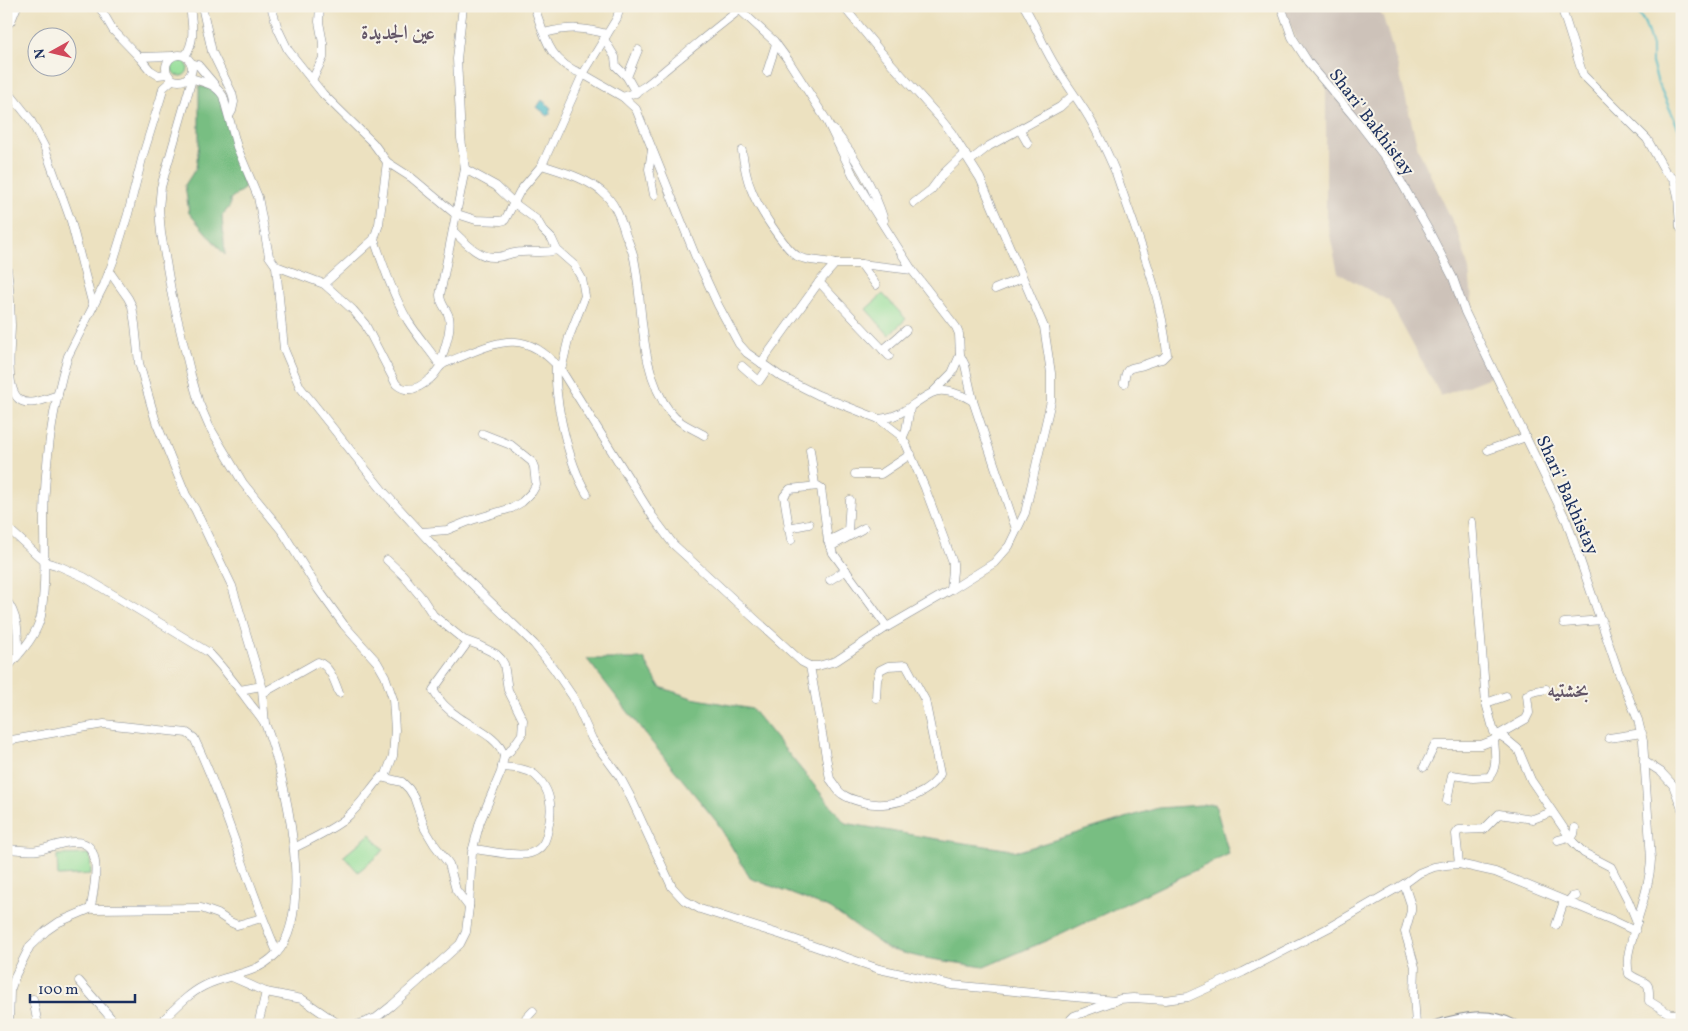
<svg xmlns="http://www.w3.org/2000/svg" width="1688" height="1031" font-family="Vollkorn,Amiri,serif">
<rect width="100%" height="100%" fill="#f7f3e8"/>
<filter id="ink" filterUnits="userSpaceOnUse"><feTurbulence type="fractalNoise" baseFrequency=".02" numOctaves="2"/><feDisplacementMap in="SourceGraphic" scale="10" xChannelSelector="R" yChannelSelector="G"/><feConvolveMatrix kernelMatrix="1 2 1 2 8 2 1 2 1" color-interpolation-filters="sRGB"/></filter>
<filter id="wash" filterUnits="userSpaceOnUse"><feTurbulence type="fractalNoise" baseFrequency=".0096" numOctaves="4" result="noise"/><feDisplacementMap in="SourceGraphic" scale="20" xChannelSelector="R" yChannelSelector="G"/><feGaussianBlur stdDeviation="1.12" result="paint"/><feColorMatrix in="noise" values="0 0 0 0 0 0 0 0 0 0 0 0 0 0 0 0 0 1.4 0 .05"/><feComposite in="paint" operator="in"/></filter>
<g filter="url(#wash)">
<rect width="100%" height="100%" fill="#ece1c0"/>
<!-- industrial -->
<path fill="#cdc2b9" d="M1284,6H1375L1383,17L1398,67L1418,149L1459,235L1469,270L1476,341L1493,376L1441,396L1389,301L1338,273L1326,216V82L1296,39Z"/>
<!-- green -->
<g fill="#96df9a" stroke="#58877c">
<circle cx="180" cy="68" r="8"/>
<path d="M883,294L906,319L889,335L866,309Z"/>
<path d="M370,834L384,850L358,872L344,856Z"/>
<path d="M90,854L91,874L58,876L57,855Z"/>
</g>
<!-- forest -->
<g fill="#78be82" stroke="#4a7670">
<path d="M199,86L210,88L219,96L245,188L230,199V206L222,216L225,255L189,213L185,185L196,168L199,144Z"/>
<path d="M587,659H644L660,687L692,698L752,709L845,823L924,837L1019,851L1158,808L1215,804L1229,854L1062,934L984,967L919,957L888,949L831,909L750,878L717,822L650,740Z"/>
</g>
<!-- water -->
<path fill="#4fbcc8" stroke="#357693" d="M542,100L551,108L549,111L551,113L548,116L537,107Z"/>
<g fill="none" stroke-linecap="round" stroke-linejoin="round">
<!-- stream -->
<path stroke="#4fbcc8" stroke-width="2" d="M1635,6L1645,24L1652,46V63L1658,83L1682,136"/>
</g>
</g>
<g filter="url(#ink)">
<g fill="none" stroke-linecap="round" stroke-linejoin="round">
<defs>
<g id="minor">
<path d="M99,6L113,30L139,57L150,70L158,75L167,74"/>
<path d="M202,6L212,52L232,93L234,102L232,111L229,116"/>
<path d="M534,6C545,37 549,63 583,74L617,18L620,6"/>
<path d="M1024,6C1035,24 1042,44 1053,62C1063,79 1074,94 1085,111C1097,130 1107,152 1116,173C1135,230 1162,294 1167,354L1162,359C1155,360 1152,362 1146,364C1132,370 1126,363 1124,383"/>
<path d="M1281,6L1292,37L1308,62L1355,118L1392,166L1429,231L1453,278L1465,312L1567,522L1618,671L1638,720L1643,741L1651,859C1650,882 1642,905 1635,928C1631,944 1625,958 1629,974C1646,986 1650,977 1649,1001L1670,1014H1682"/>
<path d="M1561,6L1583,75L1647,139L1665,171L1674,179L1678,196L1680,227L1682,230"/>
<path d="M740,10L774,41L788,60L827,121L853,175L872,207L912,270L956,327L959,334L960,355L965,365L973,401L1016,529"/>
<path d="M6,26L11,21L17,6"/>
<path d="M544,33C569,27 582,27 607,34"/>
<path d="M604,39L615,57L616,66L627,77"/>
<circle cx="179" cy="68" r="13"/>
<path d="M185,56C196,40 192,24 190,6"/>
<path d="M139,57L173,56"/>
<path d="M191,63L198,65L215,85"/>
<path d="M767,72L776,44"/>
<path d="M188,77C202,82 215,83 223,96L237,147L258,197L269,256L276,266L324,284L374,239L379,224L387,162L373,143L323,94L288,50L278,29L271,6"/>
<path d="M192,79L161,187L159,209L161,233L172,296L191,375L199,403L209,426L243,483L282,531L318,589L344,625L377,662L385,676L393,699L395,730L393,756L385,777"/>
<path d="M312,80L323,58V43L319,22L320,6"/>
<path d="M6,89L30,119L44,146L71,221L93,306"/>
<path d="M636,93L627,77L638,50"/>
<path d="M623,97C643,91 655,78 671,65C696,45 720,24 745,6"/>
<path d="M834,130C855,156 874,188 884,220"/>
<path d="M1020,130L1028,144"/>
<path d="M652,150L649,169L654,195"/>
<path d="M742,151C744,164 746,178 751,189C757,206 783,246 797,256C807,262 823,260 835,264"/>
<path d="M970,161L989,146L1060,107L1073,95"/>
<path d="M387,162L412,178L454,213L476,220L501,221L505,220L520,191L542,165L583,74L623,97L636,109L695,255L718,305L739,344L747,353L780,376L818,395L879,419L900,435L906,444L925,488L953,563V571L951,590"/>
<path d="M542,165C562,172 584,177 601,191C614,201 620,217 625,233C628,241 632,249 634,258C644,306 638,370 670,412C678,423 692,428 704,435"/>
<path d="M465,169L496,186L514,203L537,220L543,230L552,239L557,250L574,265L582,279L585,296L569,337L561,370"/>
<path d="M914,203L931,190L943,174L965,153"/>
<path d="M453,231C464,241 478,258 495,257C504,257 512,252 522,252C536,251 541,254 557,250"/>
<path d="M374,239C384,267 393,295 408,321C418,337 430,350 440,365"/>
<path d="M6,263C10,284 10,305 11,325C11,343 4,389 20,400C30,407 48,398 58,395"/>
<path d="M861,264L876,285"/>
<path d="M276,266L284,349L300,387L383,491L441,554L534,644L554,669L573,697L592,739L620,777L629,794L672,887L684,900L700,909L782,935L879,969L952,985L1115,1001"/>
<path d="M109,271L128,298L132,306L135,324L139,363L156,422L186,495L195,509L232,586L262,686L240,690"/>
<path d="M819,282L889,356"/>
<path d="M324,284L353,310L365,324L396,384C408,395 421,387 431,378C437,373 438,366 445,363C493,345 521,323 561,370L653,517L673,544L802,662L810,666H818L836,661L887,627L951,590L994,563L1009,546L1025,513L1051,401V373L1044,327L980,178L951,132L939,117L880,51L843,6"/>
<path d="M995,289L1022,278"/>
<path d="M883,350L906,330"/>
<path d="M761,363L819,282L835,264H861L912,270"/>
<path d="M556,364C554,401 568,462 587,494"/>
<path d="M440,365C443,351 452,332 449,317C447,309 440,304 440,295L465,169L461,138L457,59L463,6"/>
<path d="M742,366L759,381L768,368"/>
<path d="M933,392L952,373L960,355"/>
<path d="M879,419C904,417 911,403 932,393C943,387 963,395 973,401"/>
<path d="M902,439L906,430L910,408"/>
<path d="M810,450L815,485"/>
<path d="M1488,450L1526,437"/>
<path d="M855,474H881L911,454"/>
<path d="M1472,522L1486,703L1494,732L1506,739L1518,749L1531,780L1573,842L1584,853L1611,867L1628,900L1637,922"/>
<path d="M788,528L809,524"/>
<path d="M6,529L11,531L45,562L59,566L84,577L208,652C224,668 237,686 251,705C256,711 263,719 266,726C285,775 316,912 276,954C253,977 229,973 204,986C186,995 172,1012 158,1025"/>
<path d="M422,532L447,530L472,520L512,508L522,502L532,492L536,485L534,467L532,462L511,445L483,434"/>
<path d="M791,540L784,496L790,489L818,486L821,488L828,541L833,553L887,627"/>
<path d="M828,541L848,531L850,500"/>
<path d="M830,547L864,528"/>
<path d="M387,560L403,575L422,598L433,615L464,640L478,645L496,654L501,659L504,664L508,690L523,720L522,734L510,751L504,756L501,772L480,822L472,852L469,907"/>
<path d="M830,580L846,570"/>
<path d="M6,600C19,616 18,635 18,655"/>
<path d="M1564,623L1602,620"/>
<path d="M468,642L433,690C439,701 449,711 460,718C474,728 500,738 504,756"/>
<path d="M810,666L830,779C834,783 837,791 842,794C852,801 872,805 883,804C902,803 932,792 940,774L925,700L906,665L888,666L880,670L877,680L876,698"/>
<path d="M6,669C20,653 36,637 41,616C46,584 44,555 44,523C44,471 52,405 68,356L104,285L114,259L128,214L143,155L161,97L163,88L172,80"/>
<path d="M262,689L265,724"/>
<path d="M263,693L318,662C330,666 335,682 339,693"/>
<path d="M1486,703L1506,696"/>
<path d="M1609,738L1642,733"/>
<path d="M6,741L104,724L187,733L194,738C227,807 246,882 277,952"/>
<path d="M1644,761L1661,772L1673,785L1682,809"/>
<path d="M1424,767L1435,745H1481L1494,740L1498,735L1526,719L1529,713L1527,695L1532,692L1546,689"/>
<path d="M1447,801L1452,775L1473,778L1489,777C1498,767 1495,753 1494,740"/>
<path d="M1571,839L1574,834L1575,828"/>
<path d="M1558,840L1569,837"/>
<path d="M294,848C311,839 330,831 345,819C359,807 369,791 381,777L402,782L409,789L414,797L425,829L434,844L449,864L456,890L469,907L466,932L460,944L391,1006L376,1018L357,1025"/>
<path d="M6,849C16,849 28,852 38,850C50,848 63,841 76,842C105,842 94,889 91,906L93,909L201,908L218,914L230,922L237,925L262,918"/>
<path d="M473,849C488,850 517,858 531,853C543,849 546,840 548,829C553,809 552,790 535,775C526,768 513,768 502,767"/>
<path d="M1459,864L1456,834L1459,830L1484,829L1499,814L1533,819L1552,812"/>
<path d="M1404,884L1411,905V911L1405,932L1415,967L1414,995L1416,1025"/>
<path d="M1567,903L1572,897L1576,896"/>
<path d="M1556,925L1564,901"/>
<path d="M232,977L266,992L302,999L340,1025"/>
<path d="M79,981L117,1025"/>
<path d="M33,999L38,1025"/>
<path d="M9,1025L10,991L16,974L30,946L46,931L59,922L92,908"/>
<path d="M258,1025L266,992"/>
<path d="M520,1025L533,1011"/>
<path d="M1073,1025L1071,1019L1074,1016L1120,999L1133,998L1165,1000L1188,997L1243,972L1328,928L1404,884L1419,873L1434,867L1446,865L1459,864L1495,872L1612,920L1635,931"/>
</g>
<path id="major" d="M1438,1025C1464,1018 1487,1012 1513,1025"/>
</defs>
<!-- minor casing -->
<use href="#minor" stroke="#84888f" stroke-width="9"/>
<!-- major casing -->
<use href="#major" stroke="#84888f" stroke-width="12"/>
<!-- minor -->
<use href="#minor" stroke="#fff" stroke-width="8"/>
<!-- major -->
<use href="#major" stroke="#fff" stroke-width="10"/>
</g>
</g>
<g text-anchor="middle" stroke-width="4" stroke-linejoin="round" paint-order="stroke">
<!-- street labels -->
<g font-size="18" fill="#1b2f5e" stroke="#f7f3e8">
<text transform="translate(1372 122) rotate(53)" y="6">Shari' Bakhistay</text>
<text transform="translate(1568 495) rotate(66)" y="6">Shari' Bakhistay</text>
</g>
<!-- quarter labels -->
<g font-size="20" font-weight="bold" fill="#635566" stroke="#f7f3e8">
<text x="398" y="39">عين الجديدة</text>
<text x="1568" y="697">بخشتيه</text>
</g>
</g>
<!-- margin -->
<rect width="1688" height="1031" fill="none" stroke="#f7f3e8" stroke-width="25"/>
<!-- north arrow -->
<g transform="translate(52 52) rotate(262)"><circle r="24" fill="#f7f3e8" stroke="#9fa5b1"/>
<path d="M0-4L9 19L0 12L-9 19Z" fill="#d1495b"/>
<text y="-8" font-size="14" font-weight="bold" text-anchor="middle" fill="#1b2f5e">N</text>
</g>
<!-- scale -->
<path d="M30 994v8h105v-8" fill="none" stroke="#1b2f5e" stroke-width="2.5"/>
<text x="38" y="994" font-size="15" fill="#1b2f5e" stroke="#f7f3e8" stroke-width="4" paint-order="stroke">100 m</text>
</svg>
